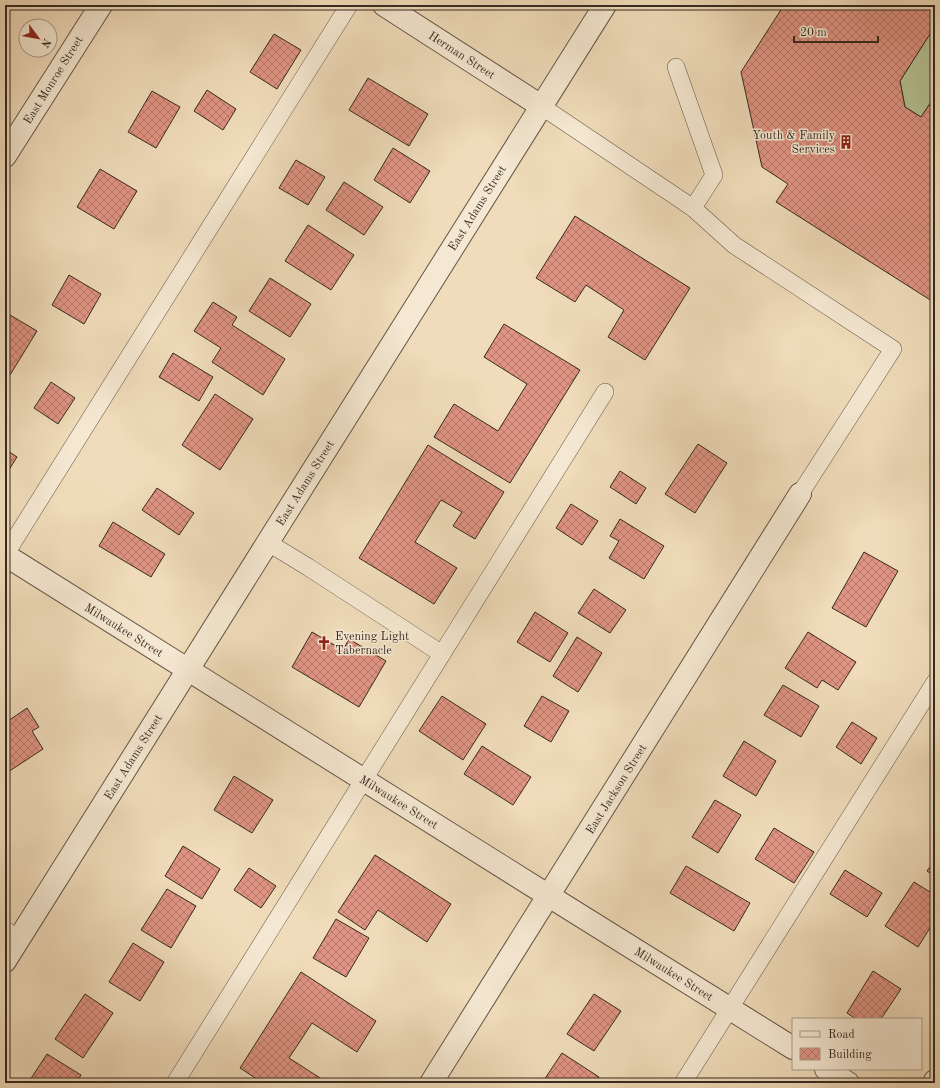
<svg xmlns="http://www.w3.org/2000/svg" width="940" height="1088" font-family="'Old Standard TT',serif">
<defs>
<pattern id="building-cross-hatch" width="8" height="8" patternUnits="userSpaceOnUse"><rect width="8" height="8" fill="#e09483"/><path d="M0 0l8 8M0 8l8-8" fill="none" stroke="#b6796b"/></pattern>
</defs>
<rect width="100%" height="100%" fill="#f0dcba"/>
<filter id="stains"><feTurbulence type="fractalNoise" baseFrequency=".005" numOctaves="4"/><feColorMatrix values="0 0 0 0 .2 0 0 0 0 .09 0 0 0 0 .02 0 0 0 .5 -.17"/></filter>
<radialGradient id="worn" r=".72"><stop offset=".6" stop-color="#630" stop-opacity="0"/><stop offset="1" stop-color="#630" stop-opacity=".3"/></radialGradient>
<!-- green -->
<path fill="#b5c294" stroke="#76765b" d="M935,26V96L921,117L905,107L900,81Z"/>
<!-- building -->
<g fill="url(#building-cross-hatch)" stroke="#362a22">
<path d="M784,5H935V26L900,81L905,107L921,117L935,96V303L776,202L788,184L762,167L741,72Z"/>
<path d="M274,34L301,50L277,89L250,72Z"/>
<path d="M368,78L428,114L409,146L349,110Z"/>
<path d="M207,90L236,109L223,130L194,111Z"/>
<path d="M152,91L180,107L156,148L128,132Z"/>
<path d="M393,148L430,171L410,203L374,180Z"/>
<path d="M296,160L325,177L308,205L279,188Z"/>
<path d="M100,169L137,191L114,229L77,207Z"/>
<path d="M344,182L383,207L364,235L326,210Z"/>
<path d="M575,216L690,288L645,360L608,337L624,310L586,285L575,302L536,278Z"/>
<path d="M308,225L354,255L331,290L285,261Z"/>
<path d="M69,275L101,294L84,324L52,305Z"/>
<path d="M270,278L311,304L290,337L249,311Z"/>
<path d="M213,302L237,317L232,325L285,359L263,395L212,362L221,348L194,331Z"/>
<path d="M5,312L37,331L10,375L5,372Z"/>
<path d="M504,324L580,370L510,483L434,437L454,404L498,431L527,384L484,357Z"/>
<path d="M173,353L213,377L199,401L159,377Z"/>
<path d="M51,382L75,398L58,424L34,408Z"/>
<path d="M215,394L253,419L220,470L182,445Z"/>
<path d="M698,444L727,463L695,513L665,494Z"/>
<path d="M428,445L504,492L475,539L453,526L462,512L441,500L415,542L457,568L434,604L359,558Z"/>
<path d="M5,449L17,457L5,476Z"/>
<path d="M620,471L646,488L636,504L610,487Z"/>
<path d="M157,488L194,513L179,535L142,510Z"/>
<path d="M571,504L598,521L582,545L556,528Z"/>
<path d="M620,519L664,546L644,579L609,558L619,541L610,536Z"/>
<path d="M113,522L165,554L151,577L99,546Z"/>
<path d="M864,552L898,571L866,627L832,608Z"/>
<path d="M594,589L626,610L610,633L578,613Z"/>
<path d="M535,612L568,633L550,662L517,642Z"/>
<path d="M312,632L343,650L349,639L386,661L359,707L292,667Z"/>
<path d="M808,632L856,662L838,690L822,680L817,688L785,668Z"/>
<path d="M577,637L602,653L578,692L553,676Z"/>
<path d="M783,685L819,706L801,737L764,715Z"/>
<path d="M442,696L486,724L463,760L419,731Z"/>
<path d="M542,696L569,711L551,742L524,726Z"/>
<path d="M27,708L39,727L32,731L43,749L5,774V723Z"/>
<path d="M852,722L877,738L861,764L836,747Z"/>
<path d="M744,741L776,761L756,796L723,776Z"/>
<path d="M482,746L531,777L513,805L464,774Z"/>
<path d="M234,776L273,800L252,833L214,810Z"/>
<path d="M715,800L741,815L718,853L692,837Z"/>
<path d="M774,828L814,852L794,883L755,859Z"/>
<path d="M183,846L220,869L202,899L165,876Z"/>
<path d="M375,855L451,904L427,942L378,910L365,930L338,912Z"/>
<path d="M935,860V876L927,871Z"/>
<path d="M686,866L750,903L734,931L670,893Z"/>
<path d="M249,868L276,886L261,908L234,890Z"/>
<path d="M845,870L882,893L867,917L830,894Z"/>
<path d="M914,882L935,895V920L918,947L885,926Z"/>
<path d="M167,889L196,906L171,948L141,930Z"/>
<path d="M336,919L369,938L346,977L313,958Z"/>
<path d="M133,943L164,962L140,1001L109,982Z"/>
<path d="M873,971L901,989L881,1019H856L847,1013Z"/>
<path d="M301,972L376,1021L357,1052L312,1023L289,1058L328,1083H263L240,1068Z"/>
<path d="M85,994L113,1013L83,1058L55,1039Z"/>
<path d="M594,994L621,1011L594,1051L567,1034Z"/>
<path d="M562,1053L599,1077L595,1083H542Z"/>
<path d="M47,1054L81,1075L76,1083H28Z"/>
</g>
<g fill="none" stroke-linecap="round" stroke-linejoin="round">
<defs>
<g id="lane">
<path d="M676,67L714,175L693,208"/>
<path d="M541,106L693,208L734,245L893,349L800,494"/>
<path d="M267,542L308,567L442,654"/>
<path d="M5,555L349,5"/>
<path d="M5,930L19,939"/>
<path d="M175,1083L605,392"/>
<path d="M683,1083L935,682"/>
</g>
<g id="street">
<path d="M384,5L541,106"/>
<path d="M5,156L101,5"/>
<path d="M5,555L549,896L793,1048"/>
<path d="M5,961L605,5"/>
<path d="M826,1069L848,1083"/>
<path d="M431,1083L800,494"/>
<path d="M934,1083L935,1081"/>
</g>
</defs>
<!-- lane casing -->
<use href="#lane" stroke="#645648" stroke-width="18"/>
<!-- street casing -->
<use href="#street" stroke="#645648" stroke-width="24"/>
<!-- lane -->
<use href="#lane" stroke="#f5e8d2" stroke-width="17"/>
<!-- street -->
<use href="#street" stroke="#f5e8d2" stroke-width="22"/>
</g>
<!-- icons -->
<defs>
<symbol id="building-bare" viewBox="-9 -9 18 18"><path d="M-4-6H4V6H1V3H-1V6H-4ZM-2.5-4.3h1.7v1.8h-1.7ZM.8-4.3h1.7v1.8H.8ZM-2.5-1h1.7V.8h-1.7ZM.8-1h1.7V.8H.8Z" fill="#8f2418" stroke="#f5e8d2" stroke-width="2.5" paint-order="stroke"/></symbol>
<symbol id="church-bare" viewBox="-9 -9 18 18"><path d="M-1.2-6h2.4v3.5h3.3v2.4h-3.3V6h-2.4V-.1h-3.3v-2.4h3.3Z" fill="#8f2418" stroke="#f5e8d2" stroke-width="2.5" paint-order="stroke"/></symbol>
</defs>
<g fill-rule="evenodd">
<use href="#building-bare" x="836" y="132" width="20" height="20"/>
<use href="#church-bare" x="314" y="633" width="20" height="20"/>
</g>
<g text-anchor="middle" stroke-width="3" stroke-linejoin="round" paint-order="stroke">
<!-- street labels -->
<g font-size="12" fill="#362a22" stroke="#f5e8d2">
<text transform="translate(462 55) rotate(33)" y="4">Herman Street</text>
<text transform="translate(53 80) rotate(-58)" y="4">East Monroe Street</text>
<text transform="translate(477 208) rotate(-58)" y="4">East Adams Street</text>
<text transform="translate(305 483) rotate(-58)" y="4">East Adams Street</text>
<text transform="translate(124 630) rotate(32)" y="4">Milwaukee Street</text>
<text transform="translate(133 757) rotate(-58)" y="4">East Adams Street</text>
<text transform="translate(616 789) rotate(-58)" y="4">East Jackson Street</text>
<text transform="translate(399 802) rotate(32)" y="4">Milwaukee Street</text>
<text transform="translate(674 974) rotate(32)" y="4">Milwaukee Street</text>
</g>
<!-- poi labels -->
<g font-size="12" fill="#362a22" stroke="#f5e8d2" text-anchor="end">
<text x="835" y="139">Youth &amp; Family<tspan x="835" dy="14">Services</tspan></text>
<text x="335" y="640" text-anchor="start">Evening Light<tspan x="335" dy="14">Tabernacle</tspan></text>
</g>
</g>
<!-- margin -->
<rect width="940" height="1088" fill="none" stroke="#f0dcba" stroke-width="20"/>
<rect x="6" y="6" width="928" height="1076" fill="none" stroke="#362a22" stroke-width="2"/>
<rect x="10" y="10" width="920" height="1068" fill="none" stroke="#362a22"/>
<!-- legend -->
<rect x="792" y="1018" width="130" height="52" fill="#f5e8d2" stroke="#a99c8c"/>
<rect x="800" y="1031" width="20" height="6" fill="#f5e8d2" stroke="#a99c8c"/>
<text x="828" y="1038" font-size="12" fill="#362a22">Road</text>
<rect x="800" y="1048" width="20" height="12" fill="url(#building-cross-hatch)" stroke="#a99c8c"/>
<text x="828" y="1058" font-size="12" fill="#362a22">Building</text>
<!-- north arrow -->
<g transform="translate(38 38) rotate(122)"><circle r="19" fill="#f5e8d2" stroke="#a99c8c"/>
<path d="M0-3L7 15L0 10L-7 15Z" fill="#8f2418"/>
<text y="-6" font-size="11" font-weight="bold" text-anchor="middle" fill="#362a22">N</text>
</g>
<!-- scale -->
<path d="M794 36v6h84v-6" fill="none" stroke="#362a22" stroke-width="2"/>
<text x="800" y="36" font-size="12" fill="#362a22" stroke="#f5e8d2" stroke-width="3" paint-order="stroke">20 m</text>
<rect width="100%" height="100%" filter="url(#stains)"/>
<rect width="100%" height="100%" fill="url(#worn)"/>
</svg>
